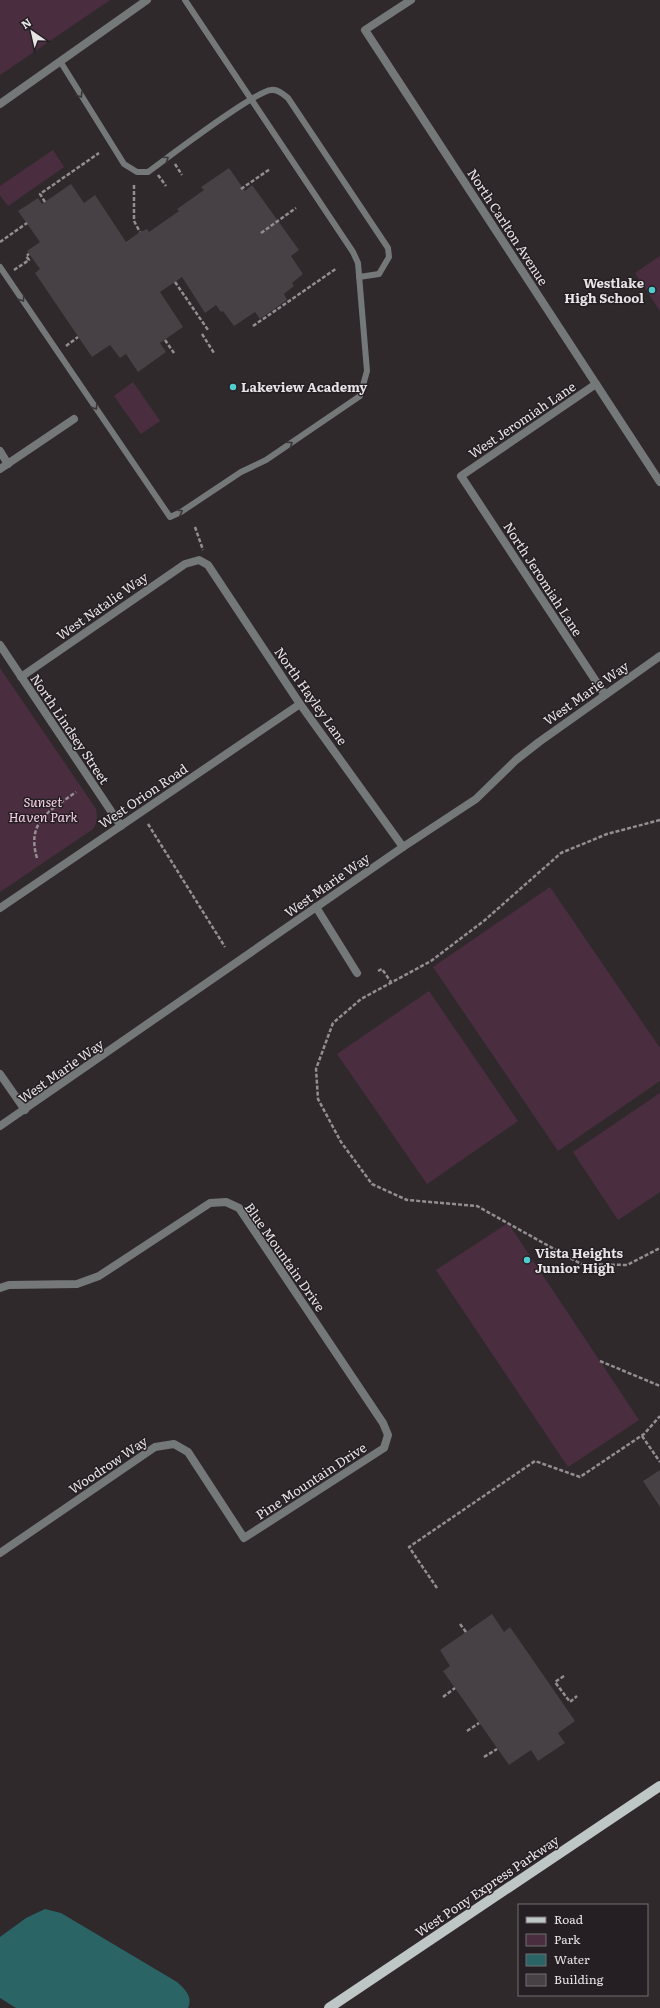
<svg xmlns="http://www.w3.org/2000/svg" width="660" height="2008" font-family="Literata,serif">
<rect width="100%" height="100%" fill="#2f292c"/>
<!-- green -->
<g fill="#4a2e40">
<path d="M0,0H110L0,75Z"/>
<path d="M53,150L64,167L8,206L0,195V186Z"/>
<path d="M660,256V311L635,273Z"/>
<path d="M133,382L160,421L141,434L114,396Z"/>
<path d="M0,668L96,809C97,816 98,822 93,829L0,892Z"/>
<path d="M550,887L660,1048V1081L558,1151L433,967Z"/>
<path d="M429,991L518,1121L427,1184L337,1054Z"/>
<path d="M660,1093V1192L618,1220L573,1152Z"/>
<path d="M508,1223L639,1420L568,1467L436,1270Z"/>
</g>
<!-- water -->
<path fill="#2b6465" d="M45,1909L61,1913L177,1982C185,1989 193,1997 188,2008H16L0,1998V1937L26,1918Z"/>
<!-- building -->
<g fill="#474044">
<path d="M229,168L245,191L252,185L299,250L291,256L303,274L292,283L294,286L284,294L287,300L260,319L255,312L234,326L223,311L221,312L216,305L205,313L182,277L160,292L183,327L160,343L166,352L138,372L126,354L120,358L110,345L92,357L35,273L40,269L27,251L40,242L18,211L38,198L42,204L71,184L84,203L95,195L126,242L140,232L147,229L149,232L179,211L177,209L204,190L201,187Z"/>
<path d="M660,1470V1507L643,1481Z"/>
<path d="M492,1614L504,1632L510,1627L575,1721L558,1733L565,1743L538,1761L531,1750L509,1765L443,1671L450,1666L440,1650Z"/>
</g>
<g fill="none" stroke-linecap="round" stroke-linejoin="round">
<!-- path -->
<g stroke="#938e91" stroke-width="2.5" stroke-dasharray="4 2" stroke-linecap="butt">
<path d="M175,164L182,175"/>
<path d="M158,175L166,186"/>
<path d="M134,185V221L140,232"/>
<path d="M241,189L270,169"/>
<path d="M45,202L40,194L99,153"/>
<path d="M261,233L296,208"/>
<path d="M0,242L27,223"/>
<path d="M14,270L29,260L26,256L29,254"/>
<path d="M175,282L208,330"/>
<path d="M253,326L337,268"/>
<path d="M202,334L214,353"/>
<path d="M165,340L174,353"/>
<path d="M66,346L78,337"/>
<path d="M195,527L203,550"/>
<path d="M660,820L607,834L561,853L485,920L431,961L361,999L333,1023L316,1069L318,1099L341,1142L372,1184L407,1200L477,1206L581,1264L627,1265L660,1248"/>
<path d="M148,824L225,947"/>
<path d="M37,858C26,821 50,811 76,792"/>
<path d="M378,971L382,969L391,982"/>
<path d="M600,1361L660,1386"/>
<path d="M642,1436L660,1462"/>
<path d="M437,1588L409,1547L535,1461L580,1477L644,1434L660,1416"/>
<path d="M460,1624L466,1632"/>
<path d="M564,1676L555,1682L570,1702L577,1696"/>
<path d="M443,1697L455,1688"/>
<path d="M467,1731L479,1723"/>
<path d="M484,1757L497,1749"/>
</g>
<!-- service -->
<g stroke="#747878" stroke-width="6">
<path d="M60,61L124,164L137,172H148C166,159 255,91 271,90C278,89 283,94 288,98L388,248L389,257L379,274L359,277"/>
<path d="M0,267L170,517L181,512L241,472L266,460L360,396L367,371L358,263L353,252L185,0"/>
</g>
<!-- minor -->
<g stroke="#747878" stroke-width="8">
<path d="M411,0L365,30L660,482"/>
<path d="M596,384L461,476L605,695"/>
<path d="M0,451L8,464"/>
<path d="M0,469L74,419"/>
<path d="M0,645L121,826"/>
<path d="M21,677L185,564L199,560L208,565L300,704L403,847"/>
<path d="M316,907L357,973"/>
<path d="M0,908L300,704"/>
<path d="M0,1074L25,1110"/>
<path d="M0,1126L403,847L476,799L516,760L539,742L660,656"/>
<path d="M0,1288L9,1285L77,1284L99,1276L210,1203L226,1202L239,1208L383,1423L388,1435L384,1448L244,1538L188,1452L174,1444L155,1447L0,1553"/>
</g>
<!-- tertiary -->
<path stroke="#747878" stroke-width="8" d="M0,104L147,0"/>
<!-- primary -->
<path stroke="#bec6c6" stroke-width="10" d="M329,2008L660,1786"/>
</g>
<!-- one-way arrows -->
<defs><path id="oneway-chevron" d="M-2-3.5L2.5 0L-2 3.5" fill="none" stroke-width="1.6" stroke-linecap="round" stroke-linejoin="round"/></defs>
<g stroke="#393538">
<use href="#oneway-chevron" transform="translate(80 95) rotate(58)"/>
<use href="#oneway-chevron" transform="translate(166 159) rotate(-35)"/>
<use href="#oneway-chevron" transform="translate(22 299) rotate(56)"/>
<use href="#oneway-chevron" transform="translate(95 407) rotate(56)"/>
<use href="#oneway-chevron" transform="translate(290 444) rotate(-34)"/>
<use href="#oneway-chevron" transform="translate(180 512) rotate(-27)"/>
</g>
<!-- markers -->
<g fill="#52cdcf" stroke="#251f23" stroke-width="1.5">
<circle cx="652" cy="290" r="4"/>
<circle cx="233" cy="387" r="4"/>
<circle cx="527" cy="1260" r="4"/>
</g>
<g text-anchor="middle" stroke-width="3" stroke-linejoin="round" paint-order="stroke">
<!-- street labels -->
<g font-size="13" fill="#e8e4e6" stroke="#251f23">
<text transform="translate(508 227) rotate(57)" y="5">North Carlton Avenue</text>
<text transform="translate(522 420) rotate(-34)" y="5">West Jeromiah Lane</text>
<text transform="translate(543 579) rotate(57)" y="5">North Jeromiah Lane</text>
<text transform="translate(102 606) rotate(-35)" y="5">West Natalie Way</text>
<text transform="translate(586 693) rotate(-35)" y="5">West Marie Way</text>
<text transform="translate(311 696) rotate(55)" y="5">North Hayley Lane</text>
<text transform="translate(70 729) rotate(56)" y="5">North Lindsey Street</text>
<text transform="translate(143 796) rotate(-34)" y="5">West Orion Road</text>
<text transform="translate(327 885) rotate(-35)" y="5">West Marie Way</text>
<text transform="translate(61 1071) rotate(-35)" y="5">West Marie Way</text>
<text transform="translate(285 1257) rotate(55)" y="5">Blue Mountain Drive</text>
<text transform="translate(108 1465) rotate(-34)" y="5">Woodrow Way</text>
<text transform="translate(311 1481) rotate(-33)" y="5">Pine Mountain Drive</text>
<text transform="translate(487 1886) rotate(-34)" y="5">West Pony Express Parkway</text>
</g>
<!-- poi labels -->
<g font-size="13" font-weight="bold" fill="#e8e4e6" stroke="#251f23" text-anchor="start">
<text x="644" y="288" text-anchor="end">Westlake<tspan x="644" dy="15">High School</tspan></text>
<text x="241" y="392">Lakeview Academy</text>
<text x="535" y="1258">Vista Heights<tspan x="535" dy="15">Junior High</tspan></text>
</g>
<!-- park labels -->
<g font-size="13" font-style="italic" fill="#f9d1e9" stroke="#251f23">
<text x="43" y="807">Sunset<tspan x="43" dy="15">Haven Park</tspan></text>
</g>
</g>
<!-- legend -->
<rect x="518" y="1904" width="130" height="92" fill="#251f23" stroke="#736e71"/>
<rect x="526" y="1917" width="20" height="6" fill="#bec6c6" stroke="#736e71"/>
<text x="554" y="1924" font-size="12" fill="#e8e4e6">Road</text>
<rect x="526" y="1934" width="20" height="12" fill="#4a2e40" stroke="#736e71"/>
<text x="554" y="1944" font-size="12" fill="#e8e4e6">Park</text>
<rect x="526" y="1954" width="20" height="12" fill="#2b6465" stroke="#736e71"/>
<text x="554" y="1964" font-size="12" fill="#e8e4e6">Water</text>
<rect x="526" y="1974" width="20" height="12" fill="#474044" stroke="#736e71"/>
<text x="554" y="1984" font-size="12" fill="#e8e4e6">Building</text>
<!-- north arrow -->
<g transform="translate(32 32) rotate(326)" stroke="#251f23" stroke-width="3" paint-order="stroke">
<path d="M0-3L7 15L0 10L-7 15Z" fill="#e8e4e6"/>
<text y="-6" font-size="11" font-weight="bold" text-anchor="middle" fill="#e8e4e6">N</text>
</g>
</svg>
